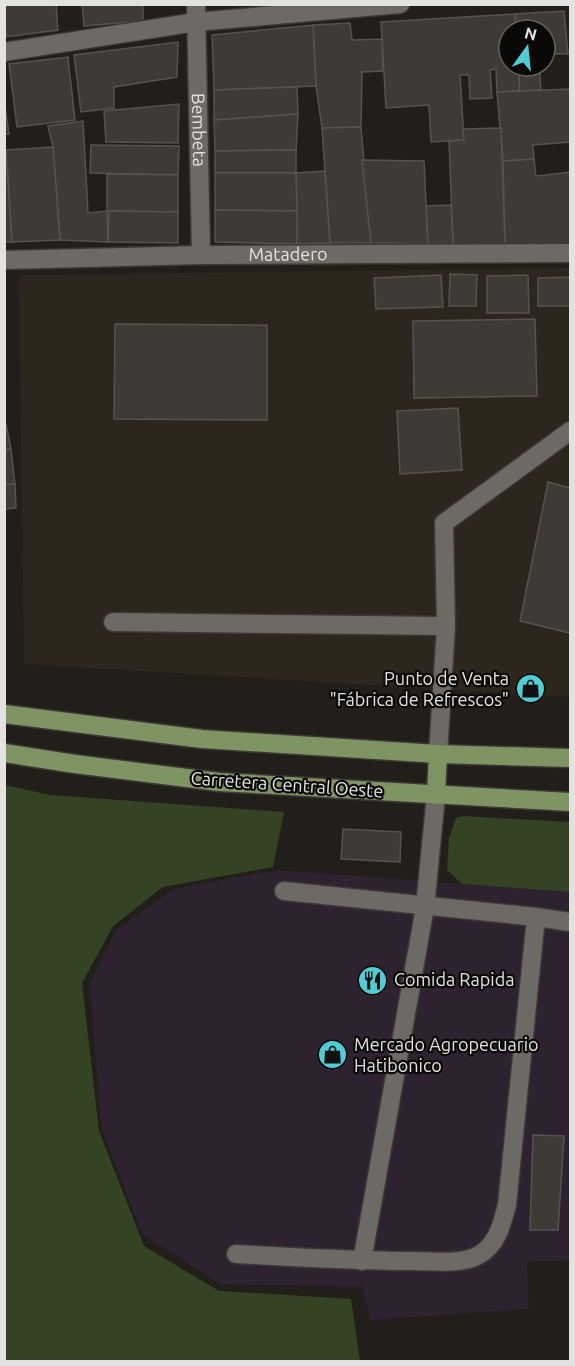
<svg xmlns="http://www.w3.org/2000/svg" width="575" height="1366" font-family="Ubuntu,sans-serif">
<rect width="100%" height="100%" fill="#221f1b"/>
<!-- commercial -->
<path fill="#2e2230" d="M277,870L570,892V1260L527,1262L529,1309L370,1320L363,1287L221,1284L142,1234L101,1128L90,983L115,932L173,889Z"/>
<!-- built -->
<path fill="#2c261d" d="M570,268V697L24,664L19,275Z"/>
<!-- green -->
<g fill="#344323">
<path d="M5,785L50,795L284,812L273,867L163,887L113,926L82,983L99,1131L144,1246L219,1291L351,1299L360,1361H5Z"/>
<path d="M463,816L570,822V892L462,884L447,870L449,838L456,818Z"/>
</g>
<!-- building -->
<g fill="#3e3b37" stroke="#56534e" stroke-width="1.5">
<path d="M4,4H56L58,30L6,37Z"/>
<path d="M82,4H143V21L84,26Z"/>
<path d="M564,11L568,54H545V30H516L515,14Z"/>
<path d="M515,14L516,30H509V66H518L520,91L497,92L496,69L490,70L492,98L470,99L469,75H460L464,140L431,142L429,105L386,108L381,22Z"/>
<path d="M350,23L352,40L382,39L383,71L362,72L361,127L322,128L316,86L313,25Z"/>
<path d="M313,25L316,86L214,90L212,35Z"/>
<path d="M178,42L177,77L114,87V108L81,112L74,55Z"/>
<path d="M68,57L75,120L17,127L9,64Z"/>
<path d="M518,66H539L541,90L520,91Z"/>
<path d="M297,87L298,114L214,120V90Z"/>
<path d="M570,89V142L533,145L534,159L503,161L497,92Z"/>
<path d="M4,100L9,134H4Z"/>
<path d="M179,104L178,143L106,142L104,111Z"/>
<path d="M298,114L296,150L215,151L214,120Z"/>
<path d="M83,121L88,213L107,211L108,242L60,240L53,147L48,126Z"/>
<path d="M361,127L371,243H330L322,128Z"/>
<path d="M501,128L505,244H453L449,141L464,140L463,129Z"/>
<path d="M91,145L179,146L178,175L90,173Z"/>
<path d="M53,147L60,240L12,242L6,150Z"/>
<path d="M296,150V173H215V151Z"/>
<path d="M534,159L536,176L570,172V243L505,244L503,161Z"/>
<path d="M362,160L424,161L428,244L371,243Z"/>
<path d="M4,166H7L12,242H4Z"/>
<path d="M325,171L330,243L297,244L296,173Z"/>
<path d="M215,173H296L297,211L215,210Z"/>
<path d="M107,174L178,175V212L107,211Z"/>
<path d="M451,205L453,244H428L426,206Z"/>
<path d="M215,210L297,211V244L215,242Z"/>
<path d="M109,211L178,212V243L108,242Z"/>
<path d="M450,274L477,275L476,306H449Z"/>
<path d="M441,275L443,307L376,309L374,278Z"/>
<path d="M528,275L529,313H487V276Z"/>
<path d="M570,277V306H538V278Z"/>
<path d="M535,319L537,396L414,398L413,321Z"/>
<path d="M115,324L267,325V420L114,419Z"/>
<path d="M458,408L462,470L400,474L397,411Z"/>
<path d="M4,424H6L11,449L4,450Z"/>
<path d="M11,449L15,484L4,485V450Z"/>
<path d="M548,482L570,488V633L520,621Z"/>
<path d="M15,484L16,508L4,509V485Z"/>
<path d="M343,829L401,832L400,862L341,859Z"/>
<path d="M533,1135L564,1136L558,1230H530Z"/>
</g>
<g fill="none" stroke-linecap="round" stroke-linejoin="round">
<defs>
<g id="minor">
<path id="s1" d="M196,4L201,255"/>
<path d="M4,52L196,22L400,4"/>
<path id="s2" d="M4,260L201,255L570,253"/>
<path d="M113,622L446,626"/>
<path d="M438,754L446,626L444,523L570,431"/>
<path d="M536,917L570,922"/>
<path d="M236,1254C296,1257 355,1261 415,1261C434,1261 461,1265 479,1255C497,1245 502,1224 507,1205L536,917L284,891"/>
<path d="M362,1261L425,907L436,795"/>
</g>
<g id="major">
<path d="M4,714L202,739L438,754L570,758"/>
<path d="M4,753L75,764L219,782L570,802"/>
<path d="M436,795L438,754"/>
</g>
</defs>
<!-- minor casing -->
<use href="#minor" stroke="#3b3936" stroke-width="21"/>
<!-- major casing -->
<use href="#major" stroke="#3b3936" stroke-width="21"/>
<!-- minor -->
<use href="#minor" stroke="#6d6a65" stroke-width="18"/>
<!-- major -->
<use href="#major" stroke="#7e9462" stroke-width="18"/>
</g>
<!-- icons -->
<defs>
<symbol id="shop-disc" viewBox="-11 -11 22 22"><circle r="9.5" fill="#51ccd4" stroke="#0b0908"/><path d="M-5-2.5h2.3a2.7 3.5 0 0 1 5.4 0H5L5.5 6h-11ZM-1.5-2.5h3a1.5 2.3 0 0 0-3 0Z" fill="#111"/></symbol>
<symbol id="restaurant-disc" viewBox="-11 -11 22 22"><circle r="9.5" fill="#51ccd4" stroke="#0b0908"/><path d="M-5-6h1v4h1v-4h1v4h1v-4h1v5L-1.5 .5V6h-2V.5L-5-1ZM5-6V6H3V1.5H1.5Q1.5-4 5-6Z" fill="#111"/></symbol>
</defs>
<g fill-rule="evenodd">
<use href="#shop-disc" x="514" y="672" width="33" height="33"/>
<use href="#restaurant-disc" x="356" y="964" width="33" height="33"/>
<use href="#shop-disc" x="316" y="1038" width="33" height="33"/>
</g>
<g text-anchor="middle" stroke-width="4.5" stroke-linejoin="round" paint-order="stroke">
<!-- street labels -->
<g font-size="18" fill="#e4e2e0" stroke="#0b0908">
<text dy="6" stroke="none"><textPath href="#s1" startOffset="126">Bembeta</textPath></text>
<text dy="6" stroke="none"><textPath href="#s2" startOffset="284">Matadero</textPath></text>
<text transform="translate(287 785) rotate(4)" y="6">Carretera Central Oeste</text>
</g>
<!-- poi labels -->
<g font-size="18" fill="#e4e2e0" stroke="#0b0908" text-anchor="start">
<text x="509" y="685" text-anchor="end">Punto de Venta<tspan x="509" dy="21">"Fábrica de Refrescos"</tspan></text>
<text x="394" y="986">Comida Rapida</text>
<text x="354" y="1051">Mercado Agropecuario<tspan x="354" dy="21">Hatibonico</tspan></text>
</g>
</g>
<!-- border -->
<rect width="575" height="1366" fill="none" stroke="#e4e2e0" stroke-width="12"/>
<!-- north arrow -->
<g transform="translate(527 48) rotate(15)"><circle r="28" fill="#0b0908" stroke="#62605e" stroke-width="1.5"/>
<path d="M0-4.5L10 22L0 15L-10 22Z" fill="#51ccd4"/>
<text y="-9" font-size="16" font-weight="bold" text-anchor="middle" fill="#e4e2e0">N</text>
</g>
</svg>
